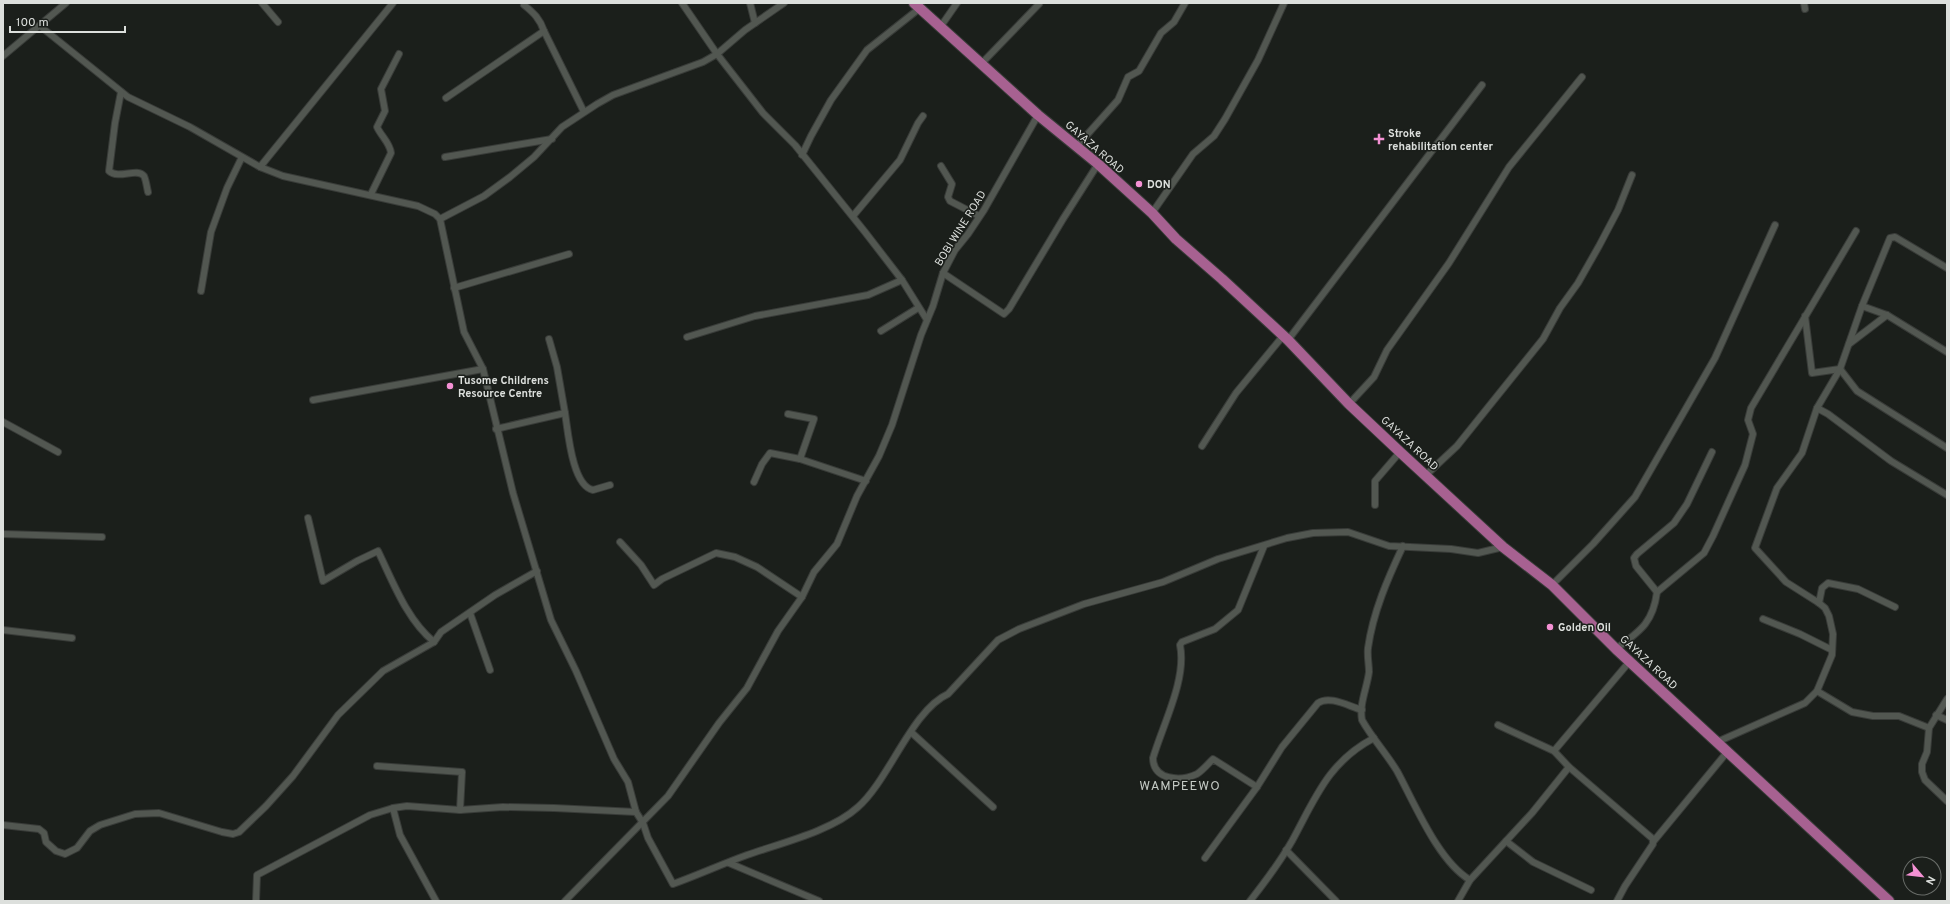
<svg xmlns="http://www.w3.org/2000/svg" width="1950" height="904" font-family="Overpass,sans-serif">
<rect width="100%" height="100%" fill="#1b1f1b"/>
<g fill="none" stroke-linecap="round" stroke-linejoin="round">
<defs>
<g id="street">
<path d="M262,3L278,22"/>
<path d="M682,3L717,54L763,113L795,145L865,232L902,280L927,320"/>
<path d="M750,3L755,23"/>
<path d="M1804,3L1805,9"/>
<path d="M524,5C534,13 540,19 544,31L584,112"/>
<path d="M40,26L128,97L190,127L260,167L283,176L418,206L435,214L440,219L464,332L483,369L513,493L551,620L576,671L614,759L628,782L636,812L643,823L648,838L673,884C698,875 722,864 747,855C781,843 832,831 858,807C889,780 912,710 948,694L998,640L1019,629L1084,604L1163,582L1218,559L1287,538L1313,533L1348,532L1389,546L1451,549L1478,553L1503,547"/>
<path d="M941,26L957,3"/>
<path d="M3,56L66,3"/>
<path d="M982,63L1039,4"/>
<path d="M121,92L115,123L109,171C119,180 137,167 144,176C146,180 147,188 148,192"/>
<path d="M446,98L544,31"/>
<path d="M1077,146L1118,100L1128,77L1139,71L1161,33L1174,22L1185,3"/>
<path d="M802,155L811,136L831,100L867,50L920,8"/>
<path d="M445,157L552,139"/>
<path d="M941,166L952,184L948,197L950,201L979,216"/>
<path d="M260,167L393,3"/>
<path d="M371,194L391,153C390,143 381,136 377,127L385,111L381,89L399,54"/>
<path d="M1152,213L1193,154L1214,136L1225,119L1258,60L1284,3"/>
<path d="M853,216L900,160L918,123L923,116"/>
<path d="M440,219L484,196L510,177L534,157L562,127L597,104L613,95L703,62L717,54L745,30L784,3"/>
<path d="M943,273L1004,314L1009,309L1063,219L1098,164"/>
<path d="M454,288L569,254"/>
<path d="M201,291L211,232L227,188L242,157"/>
<path d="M1862,306L1887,315L1947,352"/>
<path d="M1805,316L1812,373L1840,369L1857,391L1947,448"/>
<path d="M881,331L918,308"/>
<path d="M687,337L755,316L868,295L902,280"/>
<path d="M1288,340L1482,85"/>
<path d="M1849,344L1887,315"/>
<path d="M313,400L483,369"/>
<path d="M1349,404L1374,377L1387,350L1449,263L1509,167L1582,77"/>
<path d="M1817,408L1828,414L1891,461L1947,495"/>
<path d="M565,413C568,431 572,486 593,490L610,485"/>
<path d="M788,414L814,419L800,459L866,481"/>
<path d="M3,422L58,452"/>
<path d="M496,429L565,413L557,367L549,339"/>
<path d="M1202,446L1236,393L1283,336"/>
<path d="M1426,475L1457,446L1543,339L1560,308L1578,283L1599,246L1618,210L1632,175"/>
<path d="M754,482L762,464L770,453L800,459"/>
<path d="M1375,505V481L1400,452"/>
<path d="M308,518L323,581L357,561L378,551C393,582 407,620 434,642"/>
<path d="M3,534L102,537"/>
<path d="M620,542L641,565L654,585L662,579L716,553L735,557L757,567L802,597"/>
<path d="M1403,546C1388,578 1373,612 1368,648C1367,656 1369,664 1369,672C1367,688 1359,704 1362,720C1372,738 1386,753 1397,771C1415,804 1438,861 1470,880"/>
<path d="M1552,585L1593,544L1635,497L1715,358L1775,225"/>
<path d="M1657,592L1636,566L1634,558L1637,554L1674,523L1687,504L1712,452"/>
<path d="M1819,603L1822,588L1828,583L1858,589L1895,607"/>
<path d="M470,613L490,670"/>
<path d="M1763,619L1800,634L1832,650"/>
<path d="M3,630L72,638"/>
<path d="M1616,649C1640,631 1653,623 1657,592L1704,553L1713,536L1745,465L1753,434L1748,420L1751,408L1856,231"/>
<path d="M1817,691L1852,712L1873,716H1899L1929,728"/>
<path d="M1947,699L1929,728L1927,752L1922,764V772L1925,780L1947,801"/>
<path d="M1936,715L1947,720"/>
<path d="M1498,725L1554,751L1569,767L1653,839V844L1625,886L1617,901"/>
<path d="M912,733L993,807"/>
<path d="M1717,742L1805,703L1817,691L1832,655L1833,634L1829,616L1825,608L1819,603L1786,582L1755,548L1777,488L1802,453L1817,408L1840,369L1862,306L1890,238L1895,237L1947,268"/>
<path d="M1554,751L1630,661"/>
<path d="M377,766L462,772L460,810"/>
<path d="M1257,787L1213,759C1208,764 1203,770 1197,774C1180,782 1153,780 1153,758C1163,724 1187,679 1180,645L1182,642L1215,629L1238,610L1264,546"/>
<path d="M393,808L400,835L436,901"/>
<path d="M3,825L39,829L44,833L46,842L56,851L65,854L77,848L90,831L100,825L135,814L159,813L222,832L233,834L239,832L266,806L293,776L338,715L383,671L434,642L441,632L495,595L537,571"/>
<path d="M1506,841L1533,862L1591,890"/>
<path d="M1653,842L1728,751"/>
<path d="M1286,850L1336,901"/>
<path d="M1205,858L1257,787L1282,747L1318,703C1330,695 1348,706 1362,710"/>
<path d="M729,863L819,901"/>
<path d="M256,901L257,875L370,815L393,808L407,806L460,810L503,807L554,808L636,812"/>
<path d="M565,901L668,796L719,723L747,688L778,631L802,597L814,572L837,544L857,496L879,456L892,425L921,335L933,306L943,273L955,250L968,234L984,210L1038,115"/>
<path d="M1250,901C1265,882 1280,862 1292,841C1315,799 1328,762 1374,738"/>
<path d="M1458,901L1470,880L1532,813L1569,767"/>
</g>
<path id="primary" d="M914,3L1038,115L1098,164L1152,213L1176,239L1222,279L1288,340L1349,404L1400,452L1503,547L1552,585L1616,649L1889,901"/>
</defs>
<!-- street casing -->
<use href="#street" stroke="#393c39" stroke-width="8"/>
<!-- primary casing -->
<use href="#primary" stroke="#393c39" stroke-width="12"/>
<!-- street -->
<use href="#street" stroke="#525751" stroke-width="6"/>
<!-- primary -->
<use href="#primary" stroke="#a76191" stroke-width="10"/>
</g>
<!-- markers -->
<g fill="#f491d4" stroke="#1b1f1b" stroke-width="1.5">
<path d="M1377 133h4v4h4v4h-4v4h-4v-4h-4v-4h4z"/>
<circle cx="1139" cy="184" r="4"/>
<circle cx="450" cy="386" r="4"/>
<circle cx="1550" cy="627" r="4"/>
</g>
<g text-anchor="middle" stroke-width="3" stroke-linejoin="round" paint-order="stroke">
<!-- poi labels -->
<g font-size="11" font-weight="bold" fill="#dcdfdc" stroke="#1b1f1b" text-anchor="start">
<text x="1388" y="137">Stroke<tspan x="1388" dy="13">rehabilitation center</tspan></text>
<text x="1147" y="188">DON</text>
<text x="458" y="384">Tusome Childrens<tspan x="458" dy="13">Resource Centre</tspan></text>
<text x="1558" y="631">Golden Oil</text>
</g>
<!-- street labels -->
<g font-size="11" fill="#dcdfdc" stroke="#1b1f1b">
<text transform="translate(1095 147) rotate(41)" y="4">GAYAZA ROAD</text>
<text transform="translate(960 228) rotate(-58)" y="4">BOBI WINE ROAD</text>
<text transform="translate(1410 443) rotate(43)" y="4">GAYAZA ROAD</text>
<text transform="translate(1649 662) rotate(43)" y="4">GAYAZA ROAD</text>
</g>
<!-- quarter labels -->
<g font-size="13" letter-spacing="1" fill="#c4cac4" stroke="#1b1f1b">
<text x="1180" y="790">WAMPEEWO</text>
</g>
</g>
<!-- border -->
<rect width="1950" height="904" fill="none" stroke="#dcdfdc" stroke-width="8"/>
<!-- north arrow -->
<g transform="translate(1922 876) rotate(118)"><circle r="19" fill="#1b1f1b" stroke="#686c68"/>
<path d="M0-3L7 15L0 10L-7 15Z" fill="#f491d4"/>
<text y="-6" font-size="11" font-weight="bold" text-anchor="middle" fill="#dcdfdc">N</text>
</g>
<!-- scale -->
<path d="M10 26v6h115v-6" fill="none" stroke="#dcdfdc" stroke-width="2"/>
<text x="16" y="26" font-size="12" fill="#dcdfdc" stroke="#1b1f1b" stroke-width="3" paint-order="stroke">100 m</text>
</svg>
